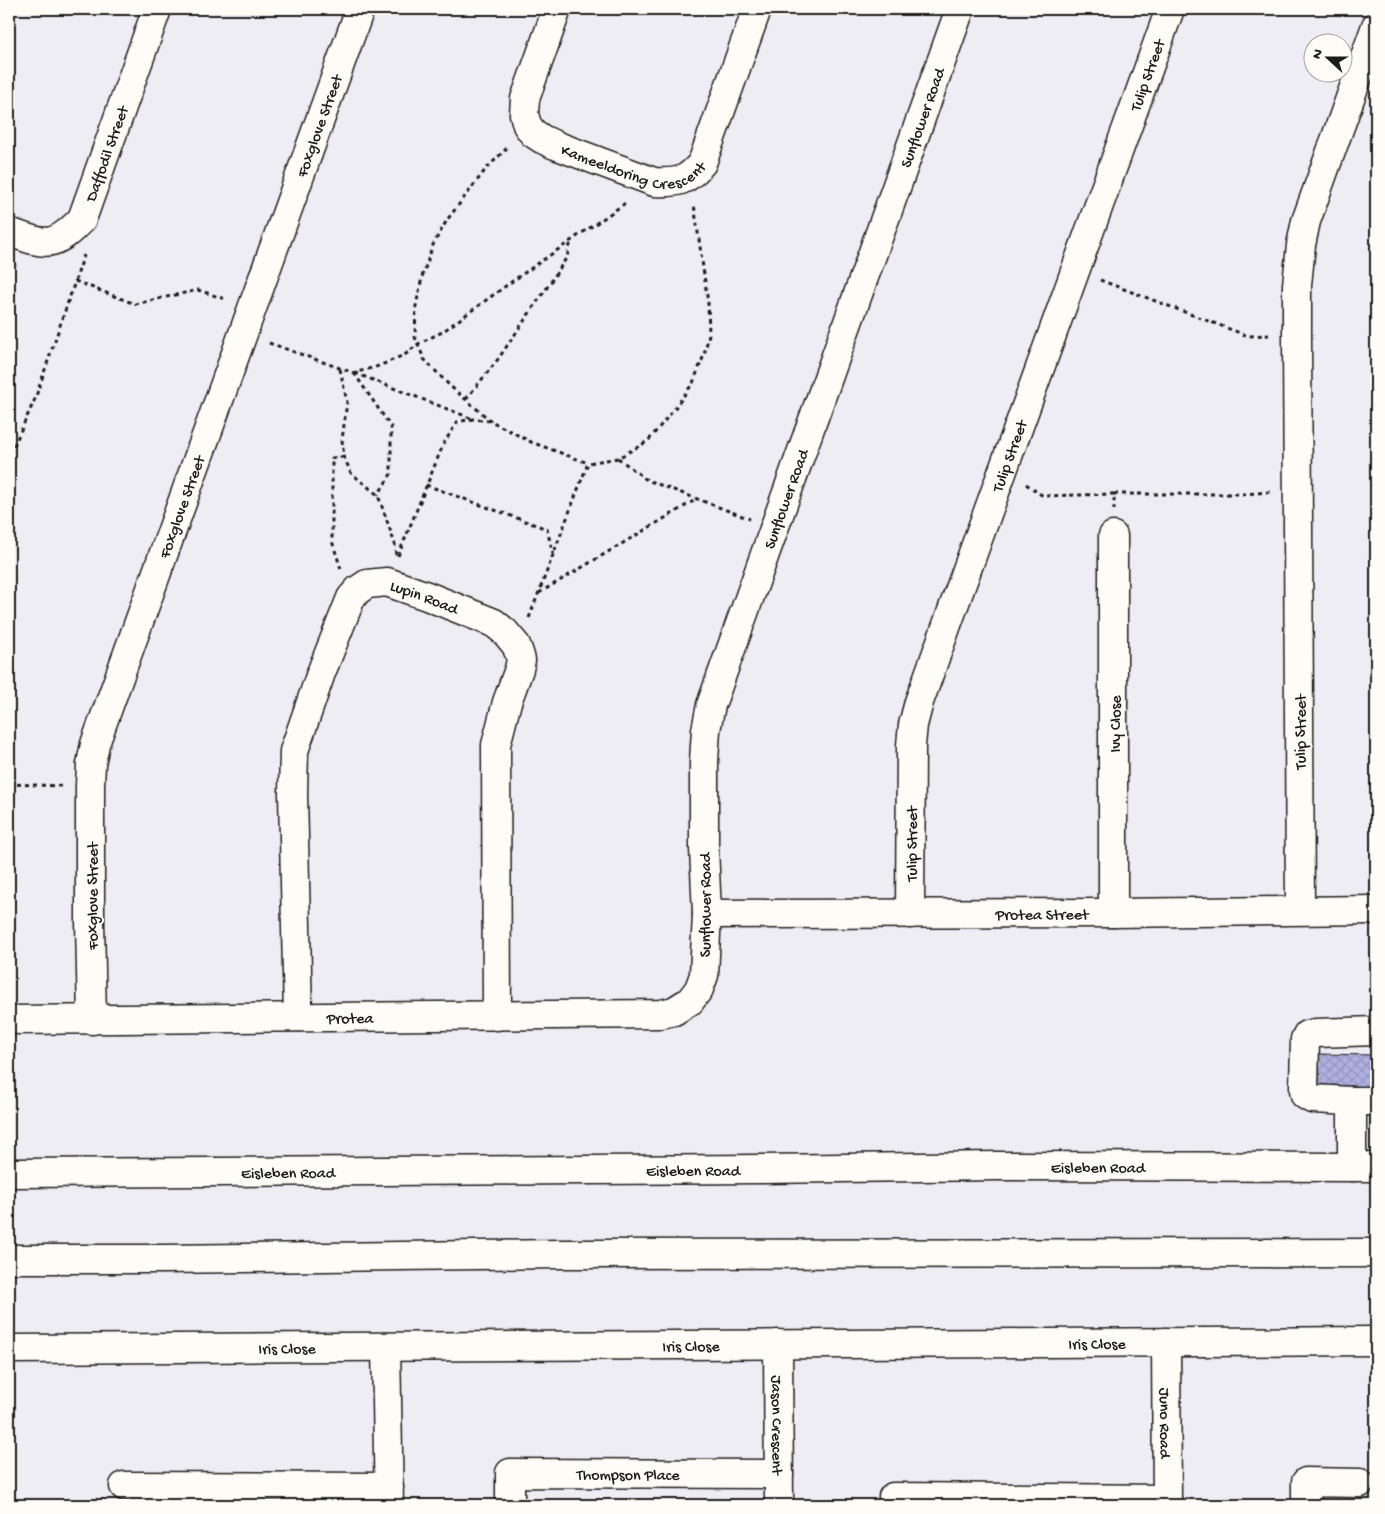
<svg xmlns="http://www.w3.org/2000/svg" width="1385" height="1514" font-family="'Gochi Hand',sans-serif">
<defs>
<pattern id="building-cross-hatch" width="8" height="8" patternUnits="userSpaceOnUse" patternTransform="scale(1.25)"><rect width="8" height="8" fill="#b0b0e1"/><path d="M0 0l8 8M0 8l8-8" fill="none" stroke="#9797c0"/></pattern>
</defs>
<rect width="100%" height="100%" fill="#eeedf3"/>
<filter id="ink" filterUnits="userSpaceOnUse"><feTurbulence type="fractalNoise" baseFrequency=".02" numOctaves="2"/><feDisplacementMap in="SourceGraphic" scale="10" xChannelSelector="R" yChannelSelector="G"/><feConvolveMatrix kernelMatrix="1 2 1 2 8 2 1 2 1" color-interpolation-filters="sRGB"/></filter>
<g filter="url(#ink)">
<!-- building -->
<path fill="url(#building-cross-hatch)" stroke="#1c1c1c" d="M1317,1054L1376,1055V1090L1316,1089Z"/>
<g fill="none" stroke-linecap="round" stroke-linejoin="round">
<defs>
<g id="minor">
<path id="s1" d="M557,9L525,99L524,114L527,125L533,133L542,139L555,145L654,182C678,183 686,182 702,163L757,9"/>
<path id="s2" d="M9,232C46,245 53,249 82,219L157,9"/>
<path d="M1113,536V913"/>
<path d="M1300,910L1297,334V285L1301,245L1306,221L1376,26"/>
<path id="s3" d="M707,914L1113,913L1376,910"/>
<path id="s4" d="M910,914L911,745L913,725L919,702L1170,9"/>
<path id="s5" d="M298,1017L293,793L294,751L321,673L351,598L358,590L367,584L387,582L427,596L494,623L505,632L516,645L519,653L521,660L519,669L507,702L496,745L497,1016"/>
<path id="s6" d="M9,1020L661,1014L674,1011L690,1001L699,989L704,975L707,914L704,848V761L706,730L711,705L960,9"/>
<path id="s7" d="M92,1020L90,921V786L91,764L95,744L360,9"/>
<path d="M1352,1101H1376"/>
<path d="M1352,1167V1101L1312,1099L1305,1095L1304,1090L1305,1039L1307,1035L1316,1033L1376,1031"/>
<path id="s8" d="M1166,1342L1167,1505"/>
<path id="s9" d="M778,1344L779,1505"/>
<path d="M386,1347L389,1505"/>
<path id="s10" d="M9,1349L1373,1341"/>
<path d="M124,1486L389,1487"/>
<path d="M893,1497L1167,1499"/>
<path id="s11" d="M510,1505V1473L779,1474"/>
<path d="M1306,1505V1482L1360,1483"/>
</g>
<g id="major">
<path id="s12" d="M9,1173L762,1169L998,1166L1376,1167"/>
<path d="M9,1259H163L561,1254L1376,1253"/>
</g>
</defs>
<!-- minor casing -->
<use href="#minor" stroke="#1c1c1c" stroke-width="31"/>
<!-- major casing -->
<use href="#major" stroke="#1c1c1c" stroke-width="31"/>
<!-- path -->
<g stroke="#1c1c1c" stroke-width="3" stroke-dasharray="4 4" stroke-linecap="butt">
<path d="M9,267L17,265"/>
<path d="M1100,280L1248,336L1269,335"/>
<path d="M75,281L135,304L198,290L225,299"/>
<path d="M269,343L354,373L379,366L406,354L418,344L442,332L514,280L627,202"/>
<path d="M340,369L347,402L342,440L344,457L351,473L378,495L395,544L396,557"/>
<path d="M354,373L391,427V474L378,495"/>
<path d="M355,373L473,419"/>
<path d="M466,399L496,362L548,286L567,257L571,241"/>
<path d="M491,421L450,386L424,359L415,337L416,306L422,277L433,245L447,220L486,169L509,146"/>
<path d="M9,452L12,450L35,399L84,255"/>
<path d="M618,458L647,480L750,519"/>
<path d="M1026,484L1043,496L1114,494V510"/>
<path d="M426,485L547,529L553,554"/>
<path d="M1114,494H1243L1270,492"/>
<path d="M398,556L443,445L457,422L473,419L491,421L531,442L588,463"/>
<path d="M341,569L332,541V458L344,457"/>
<path d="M539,593L697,499"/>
<path d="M529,618L588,463L618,458L648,441L675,408L693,383L704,355L709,334L708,303L694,204"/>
<path d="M9,784L62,786"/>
</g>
<!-- minor -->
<use href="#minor" stroke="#fdfcf7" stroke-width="28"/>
<!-- major -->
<use href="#major" stroke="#fdfcf7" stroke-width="28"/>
</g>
</g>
<g text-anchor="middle" stroke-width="4" stroke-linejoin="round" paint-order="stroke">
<!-- street labels -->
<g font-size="16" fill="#1c1c1c" stroke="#fdfcf7">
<text dy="6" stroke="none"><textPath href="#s4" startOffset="880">Tulip Street</textPath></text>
<text dy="6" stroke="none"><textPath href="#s6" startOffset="1609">Sunflower Road</textPath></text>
<text dy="6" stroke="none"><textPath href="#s7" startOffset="934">Foxglove Street</textPath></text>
<text dy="6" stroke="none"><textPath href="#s1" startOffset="241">Kameeldoring Crescent</textPath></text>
<text dy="6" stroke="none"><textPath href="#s2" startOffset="152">Daffodil Street</textPath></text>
<text dy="6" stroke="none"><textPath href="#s4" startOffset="475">Tulip Street</textPath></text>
<text dy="6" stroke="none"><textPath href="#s6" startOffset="1204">Sunflower Road</textPath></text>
<text dy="6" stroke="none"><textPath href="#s7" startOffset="529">Foxglove Street</textPath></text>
<text dy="6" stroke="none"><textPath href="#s5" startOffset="511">Lupin Road</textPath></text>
<text transform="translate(1114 724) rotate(-90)" y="6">Ivy Close</text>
<text transform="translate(1299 732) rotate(-90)" y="6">Tulip Street</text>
<text dy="6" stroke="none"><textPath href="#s4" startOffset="70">Tulip Street</textPath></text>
<text transform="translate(91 896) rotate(-90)" y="6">Foxglove Street</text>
<text transform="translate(704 905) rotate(-90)" y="6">Sunflower Road</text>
<text dy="6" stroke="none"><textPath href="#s3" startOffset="335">Protea Street</textPath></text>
<text dy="6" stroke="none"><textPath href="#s6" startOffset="341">Protea</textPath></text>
<text dy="6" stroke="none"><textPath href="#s12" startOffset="1089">Eisleben Road</textPath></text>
<text dy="6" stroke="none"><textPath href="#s12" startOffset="684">Eisleben Road</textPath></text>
<text dy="6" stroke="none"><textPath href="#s12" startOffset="279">Eisleben Road</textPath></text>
<text dy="6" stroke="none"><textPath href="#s10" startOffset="1088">Iris Close</textPath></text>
<text dy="6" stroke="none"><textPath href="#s10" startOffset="682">Iris Close</textPath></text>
<text dy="6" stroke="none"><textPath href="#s10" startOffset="278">Iris Close</textPath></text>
<text dy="6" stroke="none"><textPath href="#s8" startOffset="81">Juno Road</textPath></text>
<text dy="6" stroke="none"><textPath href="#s9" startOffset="81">Jason Crescent</textPath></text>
<text dy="6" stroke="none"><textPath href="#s11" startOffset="150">Thompson Place</textPath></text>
</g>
</g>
<!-- margin -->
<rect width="1385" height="1514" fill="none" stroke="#fdfcf7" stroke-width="30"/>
<rect x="15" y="15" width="1355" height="1484" fill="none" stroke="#1c1c1c" stroke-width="2" filter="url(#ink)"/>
<!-- north arrow -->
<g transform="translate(1328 58) rotate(291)"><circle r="24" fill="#fdfcf7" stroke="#a3a29f"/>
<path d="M0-4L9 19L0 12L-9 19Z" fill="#1c1c1c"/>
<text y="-8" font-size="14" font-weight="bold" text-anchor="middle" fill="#1c1c1c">N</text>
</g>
</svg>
